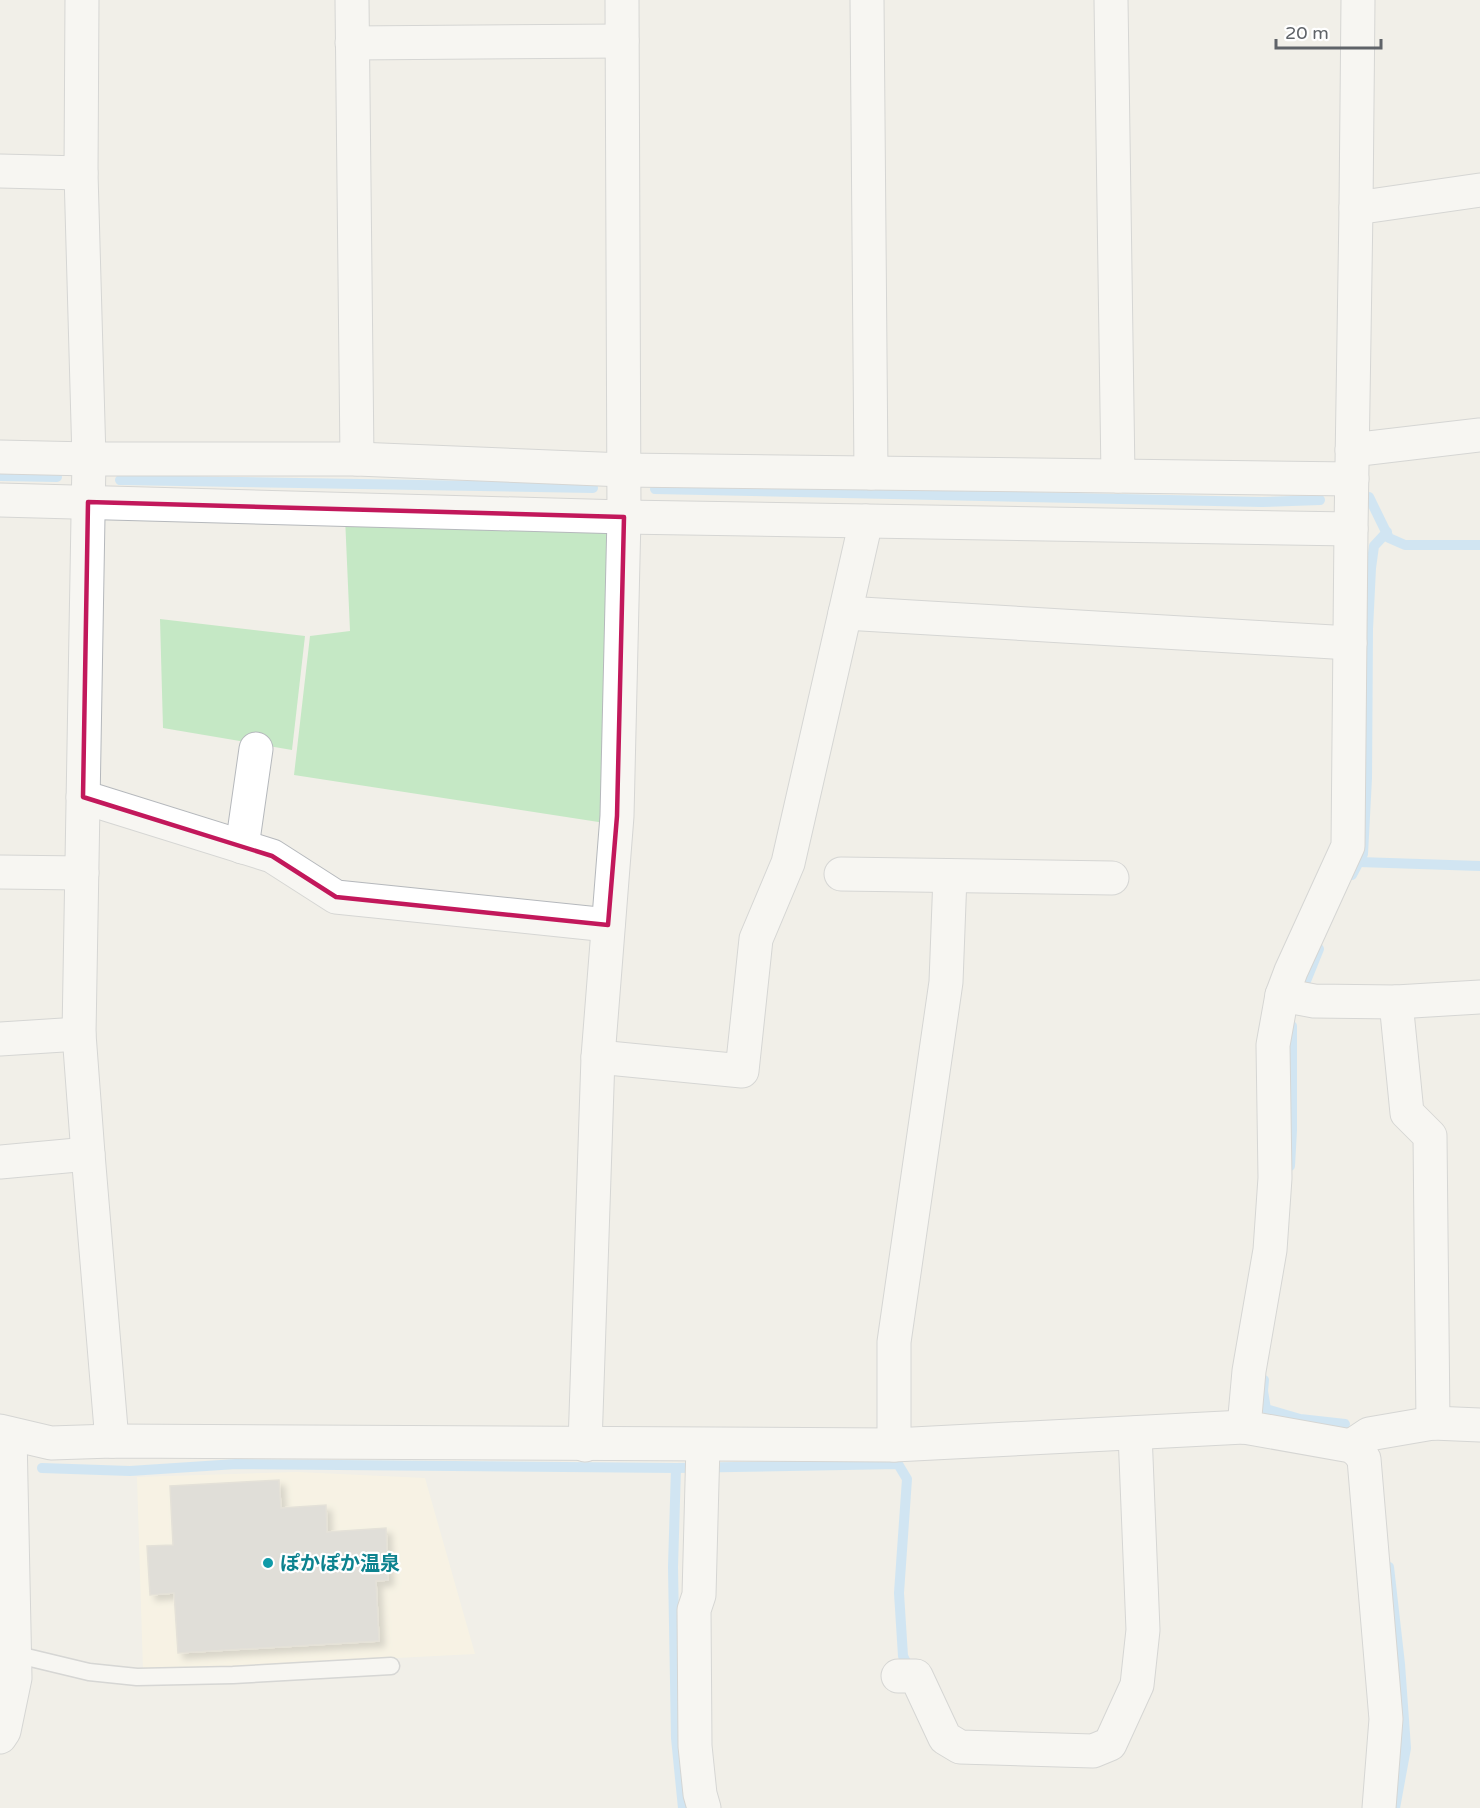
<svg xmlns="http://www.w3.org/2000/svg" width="1480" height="1808" font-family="'Varela Round','Noto Sans JP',sans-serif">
<defs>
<filter id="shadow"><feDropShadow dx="5.5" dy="5.5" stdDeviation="3" flood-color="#0004"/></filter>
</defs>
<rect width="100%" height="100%" fill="#f1efe8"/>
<!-- commercial -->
<path fill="#fef7e0" d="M297,1472L425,1478L475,1654L143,1671L137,1477Z"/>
<!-- green -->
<g fill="#c5e8c5">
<path d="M345,517L598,524L612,539L605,823L294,775L310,636L350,631Z"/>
<path d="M160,619L305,636L292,750L163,728Z"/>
</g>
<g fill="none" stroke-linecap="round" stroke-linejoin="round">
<!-- stream -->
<g stroke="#aadaff" stroke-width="10">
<path d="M0,476L57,477"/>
<path d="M120,480L593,488"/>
<path d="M655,489L1262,502L1320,500"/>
<path d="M1369,497L1389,538L1405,545H1480"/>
<path d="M1359,862L1480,866"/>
<path d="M1352,875L1363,854L1367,778L1368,629L1371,568L1374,546L1387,532"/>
<path d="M1300,996L1319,949"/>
<path d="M1290,1166L1292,1130V1026"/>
<path d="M1264,1380L1263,1391L1266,1409L1300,1419L1345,1424"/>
<path d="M42,1468L130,1471L236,1464L676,1468L898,1464L907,1479L899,1593L903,1656L908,1666"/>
<path d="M676,1468L673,1567L676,1738L683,1808"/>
<path d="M1389,1567L1400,1664L1406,1748L1395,1808"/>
</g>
</g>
<!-- building -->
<path fill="#cccac5" stroke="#d6d1c6" stroke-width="1.5" filter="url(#shadow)" d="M279,1480L281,1508L326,1505L327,1532L386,1528L388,1580L376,1581L379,1641L178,1653L174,1593L150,1595L147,1546L173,1545L170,1486Z"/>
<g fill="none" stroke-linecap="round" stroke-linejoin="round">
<defs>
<path id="service" d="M14,1654L89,1672L137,1677L233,1675L391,1666"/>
<g id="minor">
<path d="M82,0L81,173L89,459L79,1034L88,1154L112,1441"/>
<path d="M352,0L357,459"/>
<path d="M867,0L871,473"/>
<path d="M1111,0L1118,476"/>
<path d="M352,43L622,41"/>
<path d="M0,171L81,173"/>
<path d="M1356,208L1358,0"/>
<path d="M1352,450L1480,435"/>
<path d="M0,457L89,459H357L624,470L1352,479"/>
<path d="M0,500L624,517L1351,529"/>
<path d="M845,613L1350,643"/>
<path d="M83,797L272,856L336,897L608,925"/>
<path d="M242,847L256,749"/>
<path d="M0,872L82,873"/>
<path d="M841,874L1112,878"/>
<path d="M1282,995L1314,1001L1396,1002L1480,997"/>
<path d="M1396,1002L1407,1113L1430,1136L1433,1423"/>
<path d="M0,1039L79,1034"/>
<path d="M598,1057L742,1071L756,939L788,863L866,521"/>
<path d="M0,1162L88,1154"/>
<path d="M1244,1427L1249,1371L1270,1250L1275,1178L1273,1045L1282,995L1291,971L1348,846L1351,529L1356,208L1480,190"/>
<path d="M0,1431L51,1443L112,1441L894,1445L1244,1427L1351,1446L1358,1451L1364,1459L1386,1719L1379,1808"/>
<path d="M585,1445L598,1057L617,816L624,517L622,0"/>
<path d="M703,1445L699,1595L694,1610L695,1746L700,1794L704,1808"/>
<path d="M894,1445V1342L946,982L950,876"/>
<path d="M1351,1446L1369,1434L1433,1423L1480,1425"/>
<path d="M898,1676H916L945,1738L960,1747L1093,1751L1110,1744L1137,1685L1143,1630L1135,1433"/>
<path d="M0,1737L4,1731L15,1678L10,1434"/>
</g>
</defs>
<!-- service casing -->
<use href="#service" stroke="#b5b8bc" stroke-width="19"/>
<!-- minor casing -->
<use href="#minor" stroke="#b5b8bc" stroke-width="35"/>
<!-- service -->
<use href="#service" stroke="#fff" stroke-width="16"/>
<!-- minor -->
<use href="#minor" stroke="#fff" stroke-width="33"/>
</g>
<!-- marked area -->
<path d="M0 0H1480V1808H0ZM88,502L624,517L617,816L608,925L336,897L272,856L83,797Z" fill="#f1efe8" fill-opacity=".55" fill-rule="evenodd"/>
<path fill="none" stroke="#c2185b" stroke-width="4.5" stroke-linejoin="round" d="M88,502L624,517L617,816L608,925L336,897L272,856L83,797Z"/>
<!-- markers -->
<circle fill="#0f9aa8" stroke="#fff" stroke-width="2" cx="268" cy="1563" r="6"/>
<g text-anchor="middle" stroke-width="4.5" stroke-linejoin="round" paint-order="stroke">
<!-- culture labels -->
<g font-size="20" font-weight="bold" fill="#0d838f" stroke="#fff" text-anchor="start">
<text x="280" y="1570">ぽかぽか温泉</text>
</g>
</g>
<!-- scale -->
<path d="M1276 39v9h105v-9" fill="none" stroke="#5f6368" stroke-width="3"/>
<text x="1285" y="39" font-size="18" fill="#5f6368" stroke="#ffffff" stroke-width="4.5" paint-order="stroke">20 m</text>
</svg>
